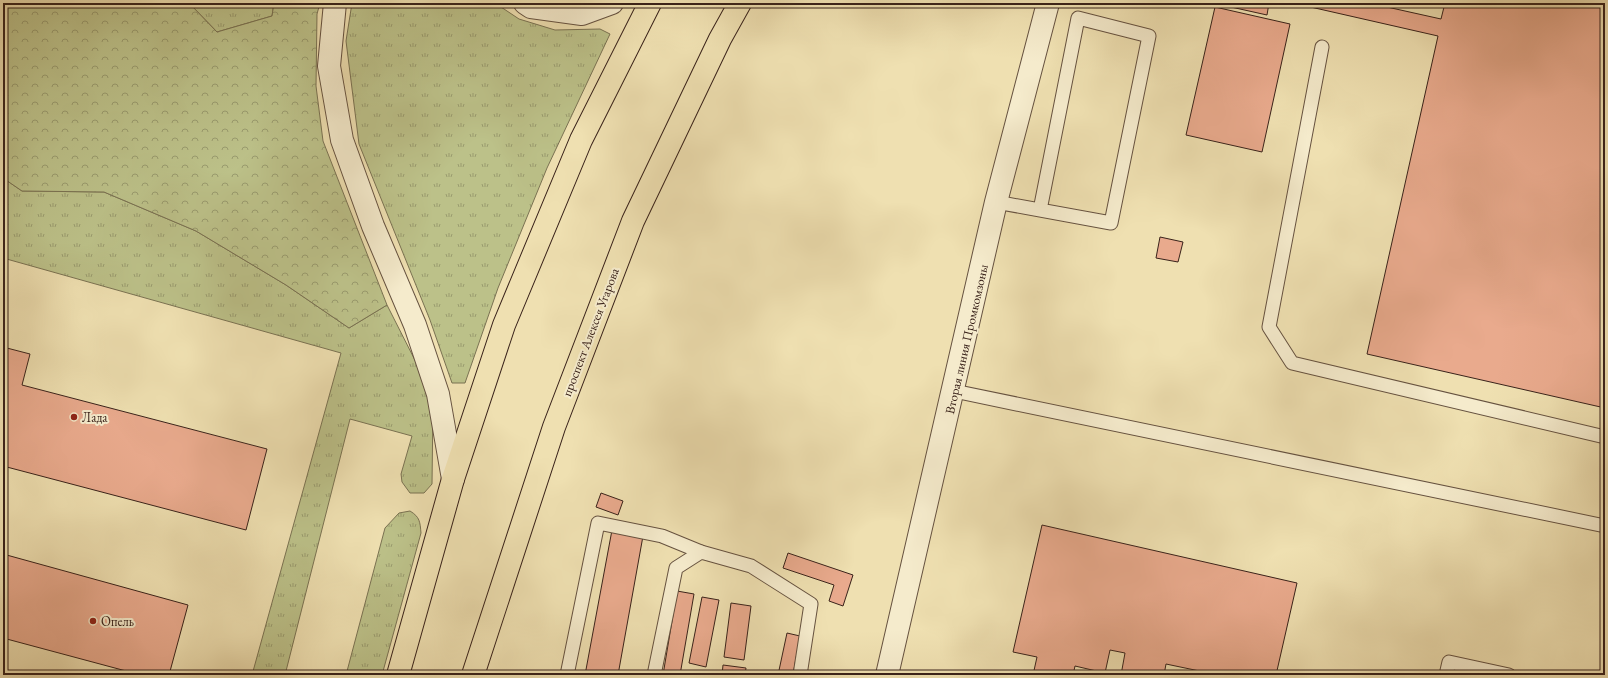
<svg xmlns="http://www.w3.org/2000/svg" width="1608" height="678" font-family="'EB Garamond',serif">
<defs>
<pattern id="grass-tufts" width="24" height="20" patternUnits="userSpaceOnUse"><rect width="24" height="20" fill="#bcc189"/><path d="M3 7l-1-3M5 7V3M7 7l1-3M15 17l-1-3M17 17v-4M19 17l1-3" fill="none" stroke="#9a9c6f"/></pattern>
<pattern id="forest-crowns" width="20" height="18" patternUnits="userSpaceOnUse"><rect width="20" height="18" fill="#bcc189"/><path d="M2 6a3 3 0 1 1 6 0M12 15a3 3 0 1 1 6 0" fill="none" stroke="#9a9c6f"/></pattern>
</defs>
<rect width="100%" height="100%" fill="#efe0b1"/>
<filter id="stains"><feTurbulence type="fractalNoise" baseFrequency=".005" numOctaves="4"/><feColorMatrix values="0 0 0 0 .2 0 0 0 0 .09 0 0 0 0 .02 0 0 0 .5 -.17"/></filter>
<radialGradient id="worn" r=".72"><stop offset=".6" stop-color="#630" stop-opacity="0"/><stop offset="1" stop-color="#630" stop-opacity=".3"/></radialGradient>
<!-- grass -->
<g fill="url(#grass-tufts)" stroke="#7a7252">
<path d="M189,3H274L272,16L217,32Z"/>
<path d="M352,3H495L519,19L555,30L600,29L610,34L547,168L498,288L465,383H452L430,320L359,144L346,41Z"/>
<path d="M3,178L22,191L104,192L196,231L286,285L349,328L387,305L424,378L433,404L432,484L424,493H410L402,482L401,474L412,436L350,419L285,675H252L341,353L3,258Z"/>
<path d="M410,511C420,517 420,522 421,533L382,675H346L385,528L399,513Z"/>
</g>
<!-- forest -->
<path fill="url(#forest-crowns)" stroke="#7a7252" d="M3,3H189L217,32L272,16L274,3H320L317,14L316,86L323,141L387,305L349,328L286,285L196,231L104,192L22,191L3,178Z"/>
<!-- building -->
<g fill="#e9aa8d" stroke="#39221a">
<path d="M1213,3H1269L1267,15Z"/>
<path d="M1293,3H1369L1441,19L1445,3H1605V408L1367,354L1438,36Z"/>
<path d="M1215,7L1290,24L1262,152L1186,135Z"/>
<path d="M1160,237L1183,242L1178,262L1156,258Z"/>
<path d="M3,347L30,354L22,385L267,449L246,530L3,466Z"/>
<path d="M601,493L623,501L618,515L596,507Z"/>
<path d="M1042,525L1297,583L1276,675H1208L1209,673L1166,664L1164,675H1121L1125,653L1110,650L1105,673L1075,666L1073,675H1033L1037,657L1013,652Z"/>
<path d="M612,530L643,536L618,675H585Z"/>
<path d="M788,553L853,575L843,606L829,601L834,585L783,568Z"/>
<path d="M3,554L188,605L169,675H141L3,638Z"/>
<path d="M677,591L694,594L680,675H663Z"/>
<path d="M702,597L719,600L706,667L689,663Z"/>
<path d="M731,603L751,606L744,660L724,657Z"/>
<path d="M787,633L800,636L793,675H778Z"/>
<path d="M723,665L746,668L745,675H722Z"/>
</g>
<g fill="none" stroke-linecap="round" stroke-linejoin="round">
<defs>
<g id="service">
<path d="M1322,47L1269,327L1292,363L1605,437"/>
<path d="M996,202L1111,223L1149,36L1078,18L1040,210"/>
<path d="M954,391L1605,526"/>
<path d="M567,675L598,523L662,536L701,552"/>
<path d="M654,675L676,568L701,552L751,566L811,604L800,675"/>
<path d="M1446,675L1449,662L1509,675"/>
</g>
<g id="minor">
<path d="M335,3L329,66L342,140L373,226L415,325L438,394L453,479"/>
<path d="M525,3L531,7L582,14L612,3"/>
<path d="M887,675L996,202L1048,3"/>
</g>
<g id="primary">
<path d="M398,675L453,479L504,325L581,140L650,3"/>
<path d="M473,675L554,427L633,221L720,39L740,3"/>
</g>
</defs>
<!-- service casing -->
<use href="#service" stroke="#665240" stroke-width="15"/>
<!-- minor casing -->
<use href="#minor" stroke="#665240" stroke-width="24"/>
<!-- primary casing -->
<use href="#primary" stroke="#39221a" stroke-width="24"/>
<!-- service -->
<use href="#service" stroke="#f5ebcc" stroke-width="13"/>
<!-- minor -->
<use href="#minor" stroke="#f5ebcc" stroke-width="22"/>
<!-- primary -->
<use href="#primary" stroke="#efe0b1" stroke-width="22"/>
</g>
<!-- markers -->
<g fill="#8f2418" stroke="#f5ebcc" stroke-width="1.5">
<circle cx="74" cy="417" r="4"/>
<circle cx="93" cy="621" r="4"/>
</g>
<g text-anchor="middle" stroke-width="4" stroke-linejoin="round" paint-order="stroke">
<!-- street labels -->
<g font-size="13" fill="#39221a" stroke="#f5ebcc">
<text transform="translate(590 332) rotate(-69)" y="5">проспект Алексея Угарова</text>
<text transform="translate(966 339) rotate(-77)" y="5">Вторая линия Промкомзоны</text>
</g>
<!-- poi labels -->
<g font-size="13" fill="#39221a" stroke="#f5ebcc" text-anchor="start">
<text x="82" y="422">Лада</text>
<text x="101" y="626">Опель</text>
</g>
</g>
<!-- margin -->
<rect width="1608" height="678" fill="none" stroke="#efe0b1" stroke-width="16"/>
<rect x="4" y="4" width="1600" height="670" fill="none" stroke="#39221a" stroke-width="2"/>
<rect x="8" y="8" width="1592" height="662" fill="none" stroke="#39221a"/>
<rect width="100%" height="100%" filter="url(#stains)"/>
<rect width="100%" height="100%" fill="url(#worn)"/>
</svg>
